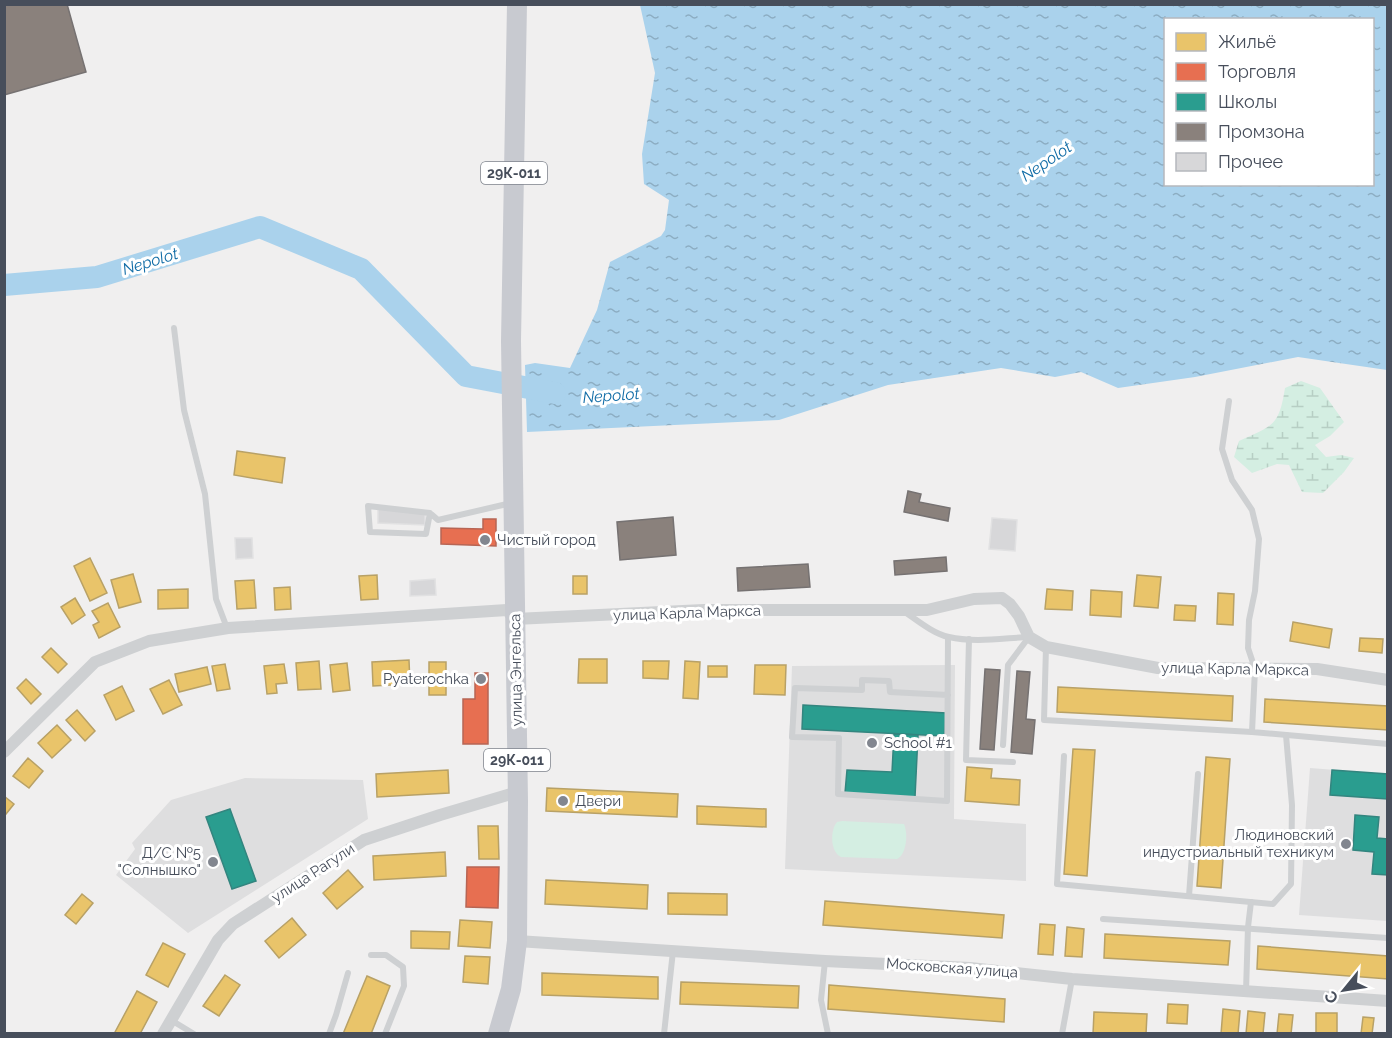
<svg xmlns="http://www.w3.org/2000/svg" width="1392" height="1038" font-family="Raleway,sans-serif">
<defs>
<pattern id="wetland-marsh" width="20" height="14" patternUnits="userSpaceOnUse" patternTransform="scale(1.5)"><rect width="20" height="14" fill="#d4eee2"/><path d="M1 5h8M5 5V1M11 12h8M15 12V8" fill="none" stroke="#b7cec4"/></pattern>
<pattern id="water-ripples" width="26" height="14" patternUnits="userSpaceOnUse" patternTransform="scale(1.5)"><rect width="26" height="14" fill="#aad2ec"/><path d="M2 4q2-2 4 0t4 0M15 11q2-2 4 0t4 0" fill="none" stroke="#8cadc2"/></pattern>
</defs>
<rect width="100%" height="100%" fill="#f0efef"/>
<!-- education -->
<g fill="#dededf">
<path d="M955,665L954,819L1026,824V881L785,869L792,666Z"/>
<path d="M1310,768L1387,774V921L1299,915Z"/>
<path d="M245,778L363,780L368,819L188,933L116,875L135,849L132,843L171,800Z"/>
</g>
<!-- wetland -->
<path fill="url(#wetland-marsh)" d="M1301,381L1320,388L1344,422L1330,436L1315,445L1326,457L1341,455L1354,458L1344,472L1323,493L1302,492L1289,465L1277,464L1252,473L1234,457L1239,441C1273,426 1279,426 1285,388Z"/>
<!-- pitch -->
<path fill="#d4eee2" d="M842,821L904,824C908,833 907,854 897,859L841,857C830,852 830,830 837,822Z"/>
<!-- water -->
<path fill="url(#water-ripples)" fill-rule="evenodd" d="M640,5H1387V370L1298,357L1195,377L1118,388L1081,372L1055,377L1001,368L888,385L779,420L527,432L525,365L535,363L570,368L597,310L610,262L661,236L665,230L669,200L644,184L642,154L655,73ZM1166,20H1372V184H1166Z"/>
<!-- homes -->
<g fill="#e9c46a" stroke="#b8a166" stroke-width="1.5">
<path d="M237,451L285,458L282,483L234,475Z"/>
<path d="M90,558L107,593L90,601L74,566Z"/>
<path d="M133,574L141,602L119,608L111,580Z"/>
<path d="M377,575L378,599L361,600L359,576Z"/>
<path d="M1137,575L1161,577L1158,608L1134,606Z"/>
<rect x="573" y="576" width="14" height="18"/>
<path d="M254,580L256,608L237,609L235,581Z"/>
<path d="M290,587L291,609L275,610L274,588Z"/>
<path d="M188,589V608L158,609V590Z"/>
<path d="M1047,589L1073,591L1072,610L1045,609Z"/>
<path d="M1091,590L1122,592L1121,617L1090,615Z"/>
<path d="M1218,593L1234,594L1233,625L1217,624Z"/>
<path d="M75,598L85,615L72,624L61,607Z"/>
<path d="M108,603L120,627L99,638L93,625L99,622L92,611Z"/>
<path d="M1175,605L1196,606L1195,621L1174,620Z"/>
<path d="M1293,622L1332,629L1329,648L1290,641Z"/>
<path d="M1360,638L1383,639L1382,653L1359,651Z"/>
<path d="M51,648L67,664L58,673L42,657Z"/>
<path d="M579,659H607V683H578Z"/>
<path d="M409,660L410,684L373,686L372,662Z"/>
<path d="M319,661L321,689L298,690L296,663Z"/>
<path d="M643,661H669L668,679L643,678Z"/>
<path d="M685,661L700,662L698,699L683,698Z"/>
<rect x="429" y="662" width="17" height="33"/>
<path d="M347,663L350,690L333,692L330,665Z"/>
<path d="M225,664L230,689L217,691L212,666Z"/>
<path d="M284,664L287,683L276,684L277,693L267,694L264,666Z"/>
<path d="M755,665H786L785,695L754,694Z"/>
<rect x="708" y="666" width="19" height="11"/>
<path d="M207,667L211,684L179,692L175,674Z"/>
<path d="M26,679L41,694L31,704L17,688Z"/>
<path d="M169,680L182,705L163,714L150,689Z"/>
<path d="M122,686L134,711L116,720L104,695Z"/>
<path d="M1058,687L1233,696L1232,721L1057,712Z"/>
<path d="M1265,699L1388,706V730L1264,722Z"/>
<path d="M77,710L95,731L85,741L66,720Z"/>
<path d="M57,725L71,740L52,758L38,743Z"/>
<path d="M1073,749L1095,750L1087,876L1064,874Z"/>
<path d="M1206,757L1230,759L1221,888L1197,886Z"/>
<path d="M28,758L43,771L29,788L13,776Z"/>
<path d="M967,767L992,769L991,778L1020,780L1019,805L965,801Z"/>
<path d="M448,770L449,793L377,797L376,774Z"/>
<path d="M547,788L678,794L677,817L546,811Z"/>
<path d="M4,796L14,804L6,814L4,813Z"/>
<path d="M697,806L766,809V827L697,824Z"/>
<path d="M478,826H498L499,859H479Z"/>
<path d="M445,852L446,876L374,880L373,856Z"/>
<path d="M348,870L363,887L337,909L323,893Z"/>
<path d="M546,880L648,885L647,909L545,904Z"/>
<path d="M668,893L727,894V915L668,914Z"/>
<path d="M82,894L93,903L76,924L65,915Z"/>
<path d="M825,901L1004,915L1002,938L823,925Z"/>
<path d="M292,918L306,935L279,958L265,941Z"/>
<path d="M460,920L492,922L490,948L458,946Z"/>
<path d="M1040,924L1055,925L1053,955L1038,954Z"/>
<path d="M1067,927L1084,929L1082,957L1065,956Z"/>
<path d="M411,931L450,932L449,949L411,948Z"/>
<path d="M1105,934L1230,941L1228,965L1104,958Z"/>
<path d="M163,943L185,954L168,987L146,975Z"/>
<path d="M1258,946L1388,956V979L1257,969Z"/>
<path d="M465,956L490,957L488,984L463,982Z"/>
<path d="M542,973L658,977V999L542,995Z"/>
<path d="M225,975L240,985L219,1016L203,1006Z"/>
<path d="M367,976L390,986L371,1034H343Z"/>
<path d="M681,982L799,986L798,1008L680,1004Z"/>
<path d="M829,985L1005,999L1004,1022L828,1009Z"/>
<path d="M137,991L157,1002L140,1034H114Z"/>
<path d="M1168,1004L1188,1005L1187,1024L1167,1023Z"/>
<path d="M1223,1009L1240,1011L1238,1034H1221Z"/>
<path d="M1248,1011L1265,1013L1263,1034H1246Z"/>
<path d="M1094,1012L1147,1014L1146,1034H1093Z"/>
<rect x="1316" y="1013" width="21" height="21"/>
<path d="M1279,1014L1293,1015L1291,1034H1277Z"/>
<path d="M1363,1017L1374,1018L1372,1034H1361Z"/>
</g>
<!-- shops -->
<g fill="#e76f51" stroke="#b76554" stroke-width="1.5">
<path d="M483,519H496V546L441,544V528L483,529Z"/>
<path d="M475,673H488V744H463V699H475Z"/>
<path d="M467,867H499L498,908L466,907Z"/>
</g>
<!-- schools -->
<g fill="#2a9d8f" stroke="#33857f" stroke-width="1.5">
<path d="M803,705L946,713L944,736L802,729Z"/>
<path d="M894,734L918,735L915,797L845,793L847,770L892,772Z"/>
<path d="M1332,770L1388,774L1387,799L1330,795Z"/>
<path d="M230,809L256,881L232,889L206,817Z"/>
<path d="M1355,815L1379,817L1377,838L1388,839V875L1372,874L1374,852L1353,850Z"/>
</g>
<!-- industry -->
<g fill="#8a817c" stroke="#767272" stroke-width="1.5">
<path d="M4,4H67L86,72L4,95Z"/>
<path d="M908,491L921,494L919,502L950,508L948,521L904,512Z"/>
<path d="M673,517L676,555L620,560L617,522Z"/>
<path d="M946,557L947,571L895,575L894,561Z"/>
<path d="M808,564L810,587L738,591L737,568Z"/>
<path d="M985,669L1000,670L994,750L980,749Z"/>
<path d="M1017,671L1030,672L1026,719L1035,720L1032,754L1011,752Z"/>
</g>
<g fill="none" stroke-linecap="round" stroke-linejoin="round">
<!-- river -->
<path stroke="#aad2ec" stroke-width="22" d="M4,285L97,277L260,227L361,269L466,376L555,393"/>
</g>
<!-- building -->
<g fill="#d7d7d9" stroke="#e1e1e2" stroke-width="1.5">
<path d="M378,509L425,511V525L378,523Z"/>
<path d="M992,518L1017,520L1015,551L989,549Z"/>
<path d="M235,538H252L253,558L236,559Z"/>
<path d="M435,579L436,595L410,596V581Z"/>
</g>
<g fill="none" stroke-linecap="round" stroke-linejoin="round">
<!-- lane -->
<g stroke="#ced0d2" stroke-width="6">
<path d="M174,328L184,410L205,494L216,599L227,628"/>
<path d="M1229,401L1222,449L1232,480L1252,510L1259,539L1255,591L1249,620L1248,648L1255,669L1252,732L1388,744"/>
<path d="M430,513L426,534L370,532L368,506L430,513L438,520L507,504L508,506"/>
<path d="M905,612C918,621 934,634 949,637C974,643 1004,638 1029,637"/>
<path d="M969,639L966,760L1013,762"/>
<path d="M1046,647L1044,720L1252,732"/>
<path d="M948,695L890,692L889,681L862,680V690L795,688L792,737L839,738L838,794L947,801L948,637"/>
<path d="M1003,745L1008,665L1029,637"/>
<path d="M1064,756L1057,884L1273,904L1291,884L1292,805L1286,735"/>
<path d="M1189,896L1198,774"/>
<path d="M1103,919L1388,938"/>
<path d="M371,955H386L403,967L404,986L385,1034"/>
<path d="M825,961L821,1000L828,1034"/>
<path d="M1246,991L1248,927L1251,902"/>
<path d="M171,1020L194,1034"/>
<path d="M329,1034L336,1015L348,973"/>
<path d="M664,1034L673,951"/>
<path d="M1062,1034L1072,979"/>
</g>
<!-- street -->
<g stroke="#ced0d2" stroke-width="12">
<path d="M4,752L95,662L149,641L228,628L507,610L515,619L704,610H927L974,599L1002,598L1010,604L1019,616L1029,637L1046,647L1158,668L1317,669L1388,680"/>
<path d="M517,941L825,961L970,968L1072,979L1388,1001"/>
<path d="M163,1034L218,940L233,924L364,840L440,815L511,794L518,801"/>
</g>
<!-- primary -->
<path stroke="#c8cad0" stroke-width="20" d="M498,1034L511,989L517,941L518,801L511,341L517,4"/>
</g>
<!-- markers -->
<g fill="#82868f" stroke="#fff" stroke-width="2">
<circle cx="485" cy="540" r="6"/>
<circle cx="481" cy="679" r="6"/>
<circle cx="872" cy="743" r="6"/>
<circle cx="563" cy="801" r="6"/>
<circle cx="1346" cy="844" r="6"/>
<circle cx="213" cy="862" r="6"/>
</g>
<g text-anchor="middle" stroke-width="6" stroke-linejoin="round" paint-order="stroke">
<!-- shield labels -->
<g fill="#fff" stroke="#7e838c" stroke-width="1.5">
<rect x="481" y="162" width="66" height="22" rx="4.5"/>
<rect x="484" y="749" width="66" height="22" rx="4.5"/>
</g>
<g font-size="14" font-weight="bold" fill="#474e5b">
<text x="514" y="178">29К-011</text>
<text x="517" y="765">29К-011</text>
</g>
<!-- poi labels -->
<g font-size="15" fill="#474e5b" stroke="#fff" text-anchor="start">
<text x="497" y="545">Чистый город</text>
<text x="469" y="684" text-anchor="end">Pyaterochka</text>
<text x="884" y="748">School #1</text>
<text x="575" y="806">Двери</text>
<text x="1334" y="840" text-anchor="end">Людиновский<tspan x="1334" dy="17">индустриальный техникум</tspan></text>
<text x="201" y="858" text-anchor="end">Д/С №5<tspan x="201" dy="17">"Солнышко"</tspan></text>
</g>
<!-- street labels -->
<g font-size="15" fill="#474e5b" stroke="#fff">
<text transform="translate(687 613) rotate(-2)" y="5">улица Карла Маркса</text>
<text transform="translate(1235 669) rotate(1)" y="5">улица Карла Маркса</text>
<text transform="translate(516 670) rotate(-91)" y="5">улица Энгельса</text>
<text transform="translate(313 873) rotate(-33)" y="5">улица Рагули</text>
<text transform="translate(952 968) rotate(4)" y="5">Московская улица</text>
</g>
<!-- water labels -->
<g font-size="16" font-style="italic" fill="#106ca6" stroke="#fff">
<text transform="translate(1046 161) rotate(-34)" y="6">Nepolot</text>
<text transform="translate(150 261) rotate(-17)" y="6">Nepolot</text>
<text transform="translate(611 395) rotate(-4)" y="6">Nepolot</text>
</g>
</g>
<!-- border -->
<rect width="1392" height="1038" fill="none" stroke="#474e5b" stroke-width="12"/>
<!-- legend -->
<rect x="1164" y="18" width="210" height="168" fill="#ffffff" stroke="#b5b8bd" stroke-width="1.5"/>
<rect x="1176" y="33" width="30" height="18" fill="#e9c46a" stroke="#b5b8bd" stroke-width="1.5"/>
<text x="1218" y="48" font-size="18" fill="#474e5b">Жильё</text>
<rect x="1176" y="63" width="30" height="18" fill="#e76f51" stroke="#b5b8bd" stroke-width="1.5"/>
<text x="1218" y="78" font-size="18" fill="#474e5b">Торговля</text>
<rect x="1176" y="93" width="30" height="18" fill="#2a9d8f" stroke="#b5b8bd" stroke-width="1.5"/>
<text x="1218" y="108" font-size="18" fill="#474e5b">Школы</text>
<rect x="1176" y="123" width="30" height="18" fill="#8a817c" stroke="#b5b8bd" stroke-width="1.5"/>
<text x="1218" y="138" font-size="18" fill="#474e5b">Промзона</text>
<rect x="1176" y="153" width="30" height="18" fill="#d7d7d9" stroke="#b5b8bd" stroke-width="1.5"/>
<text x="1218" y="168" font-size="18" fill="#474e5b">Прочее</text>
<!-- north arrow -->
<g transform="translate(1344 990) rotate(240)" stroke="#ffffff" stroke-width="4.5" paint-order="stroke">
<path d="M0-4.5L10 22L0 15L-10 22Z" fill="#474e5b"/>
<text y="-9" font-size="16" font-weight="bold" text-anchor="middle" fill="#474e5b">С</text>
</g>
</svg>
